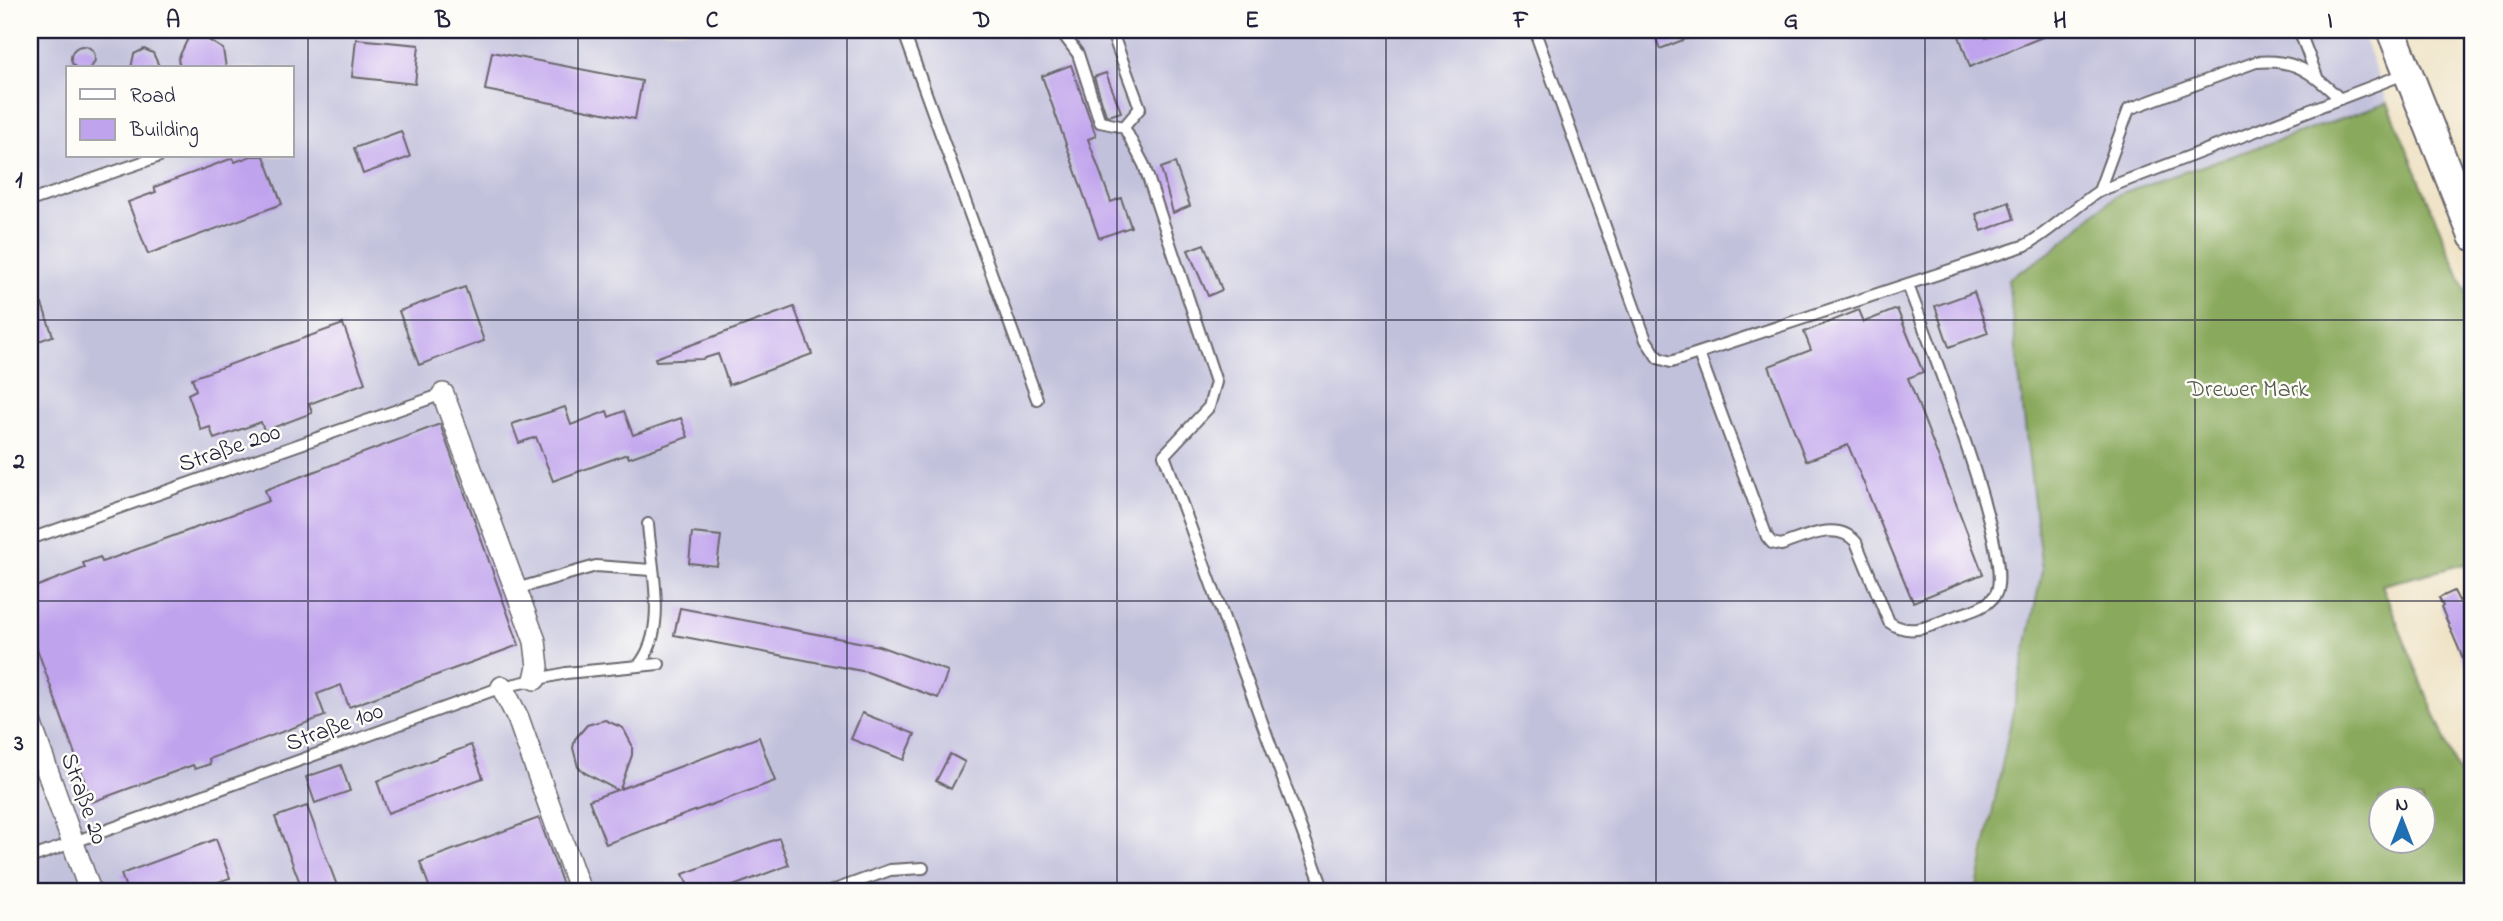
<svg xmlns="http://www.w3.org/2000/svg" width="2503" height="921" font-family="'Indie Flower',sans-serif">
<rect width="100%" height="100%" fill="#fdfcf7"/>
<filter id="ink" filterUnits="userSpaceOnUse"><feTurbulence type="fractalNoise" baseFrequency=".0143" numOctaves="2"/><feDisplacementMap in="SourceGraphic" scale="14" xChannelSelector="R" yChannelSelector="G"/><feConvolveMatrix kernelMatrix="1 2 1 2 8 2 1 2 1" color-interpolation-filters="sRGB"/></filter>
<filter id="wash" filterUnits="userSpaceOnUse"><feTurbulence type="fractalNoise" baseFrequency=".00686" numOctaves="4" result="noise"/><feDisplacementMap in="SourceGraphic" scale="28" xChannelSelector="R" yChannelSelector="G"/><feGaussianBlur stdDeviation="1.57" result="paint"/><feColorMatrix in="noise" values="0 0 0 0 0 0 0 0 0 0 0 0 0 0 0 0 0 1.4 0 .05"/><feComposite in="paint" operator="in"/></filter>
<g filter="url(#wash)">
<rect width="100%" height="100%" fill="#efe3c6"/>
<!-- industrial -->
<path fill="#c2c1dc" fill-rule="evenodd" d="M30,30H2361L2388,103L2187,169L2065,241L2008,279L2042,571L1974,891H30ZM68,68H292V156H68Z"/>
<!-- forest -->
<path fill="#89a95c" stroke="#56664c" stroke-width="2" fill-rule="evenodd" d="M2388,103L2473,309V562L2382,585L2473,809V891H1976L2042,571L2008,279C2027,267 2047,256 2064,241C2083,225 2098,208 2119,194ZM2380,799H2422V841H2380Z"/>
<g id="blocks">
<!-- building -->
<g fill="#c0a3ed">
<path d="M192,30L223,49L226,68H180L178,59Z"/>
<path d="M1653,30H1706V31L1660,49Z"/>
<path d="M1957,30H1983L1986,38L2007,30L2057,31L1970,67Z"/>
<path d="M356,39L419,45L415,84L352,77Z"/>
<circle cx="83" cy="58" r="12"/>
<path d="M144,49L153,53L160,68H131L134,54Z"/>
<path d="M492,52L642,81L635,119L485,90Z"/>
<path d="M1071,65L1096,136L1088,139L1111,202L1121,198L1131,227L1099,238L1042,76Z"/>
<path d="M1106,73L1121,112L1109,116L1106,115L1094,77Z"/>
<path d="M401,131L410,157L363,174L354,148Z"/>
<path d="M251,156H264L282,204L148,254L128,202L156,192L154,187L233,158L235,162Z"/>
<path d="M1175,163L1190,206L1173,213L1161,168Z"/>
<path d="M2009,202L2014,219L1982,231L1976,214Z"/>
<path d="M1204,244L1222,290L1208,296L1188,250Z"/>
<path d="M465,287L484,341L419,365L399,311Z"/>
<path d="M1974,292L1988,333L1949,347L1935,306Z"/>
<path d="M42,304L53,336L30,344V308Z"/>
<path d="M794,307L812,354L729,385L718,354L702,359L656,361L655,358Z"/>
<path d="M1897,309L1923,372L1908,378L1983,574L1913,602L1848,445L1806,461L1769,366L1811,350L1804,332L1859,310L1864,322Z"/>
<path d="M343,324L365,383L309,404L312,413L264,431L261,422L214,439L210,427L201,430L188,394L196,390L192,378Z"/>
<path d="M565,407L571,425L607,411L609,417L624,411L633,435L681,418L688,437L629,458L627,454L553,481L536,437L519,443L512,424Z"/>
<path d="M440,424L519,645L349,707L341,685L317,694L325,716L209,759L210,764L195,769L193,765L92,802L30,629V589L85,568L83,563L100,557L102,562L269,501L265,490Z"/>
<path d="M692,533L721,536L717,566L689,563Z"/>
<path d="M2454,591L2459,601L2464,597L2473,619V682L2441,607L2443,606L2439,598Z"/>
<path d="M680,608L879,646L948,671L938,698L867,672L674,635Z"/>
<path d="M862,713L915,734L904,760L851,739Z"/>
<path d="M605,720L623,728L632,745V755L620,789L759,737L775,781L606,844L589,800L617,790L585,773L578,767L573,748L575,739L587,725Z"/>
<path d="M471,745L483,778L388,813L377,781Z"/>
<path d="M950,754L965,762L951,789L936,781Z"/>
<path d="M341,765L350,791L315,803L306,777Z"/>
<path d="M307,806L339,891H303L275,817Z"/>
<path d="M539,818L565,891H431L420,862Z"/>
<path d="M779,838L789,865L720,891H690L683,874Z"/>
<path d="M216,839L230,878L193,891H127L121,874Z"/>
</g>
</g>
</g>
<g filter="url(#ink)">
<use href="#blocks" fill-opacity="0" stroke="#6a666c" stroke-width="2"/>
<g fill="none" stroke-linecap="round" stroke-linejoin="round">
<defs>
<g id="lane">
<path d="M903,30L1037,399"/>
<path d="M1060,30L1078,54L1100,122L1124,127"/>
<path d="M1111,30L1140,108L1124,127"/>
<path d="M2299,30L2317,77"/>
<path d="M1538,40L1646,340L1658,358L1671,362L2026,245C2053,230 2073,208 2099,191L2407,73"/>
<path d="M1124,127L1144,165L1216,382L1209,407L1164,455L1324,891"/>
<path d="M2099,191L2129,109L2256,62C2295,58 2313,73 2340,99"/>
<path d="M30,201L160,156"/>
<path d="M1699,354L1767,537L1772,543L1781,545C1805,537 1837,520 1856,542L1889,622C1909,637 1931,626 1953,617C1967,612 1987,608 1995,595C2018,562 1924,331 1908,285"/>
<path d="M30,539L443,394"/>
<path d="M516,589L596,566L651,570"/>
<path d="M638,666C669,630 651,568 648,524"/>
<path d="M30,858L502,687L566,673L659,664"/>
<path d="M832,891L890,870L923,868"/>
</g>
<g id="street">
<path d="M443,394L535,641L538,667L535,679"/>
<path d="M502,687L518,718L580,891"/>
<path d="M30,722L90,891"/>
</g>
<path id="secondary" d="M2391,30L2473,236"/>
</defs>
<!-- lane casing -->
<use href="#lane" stroke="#6a666c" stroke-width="14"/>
<!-- street casing -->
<use href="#street" stroke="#6a666c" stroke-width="24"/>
<!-- secondary casing -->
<use href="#secondary" stroke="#6a666c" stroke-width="32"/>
<!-- lane -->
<use href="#lane" stroke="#fff" stroke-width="10"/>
<!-- street -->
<use href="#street" stroke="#fff" stroke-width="21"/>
<!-- secondary -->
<use href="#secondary" stroke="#fff" stroke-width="28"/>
</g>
</g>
<!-- grid -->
<path fill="none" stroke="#22223b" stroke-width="2" stroke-opacity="0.55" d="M308,30V891M578,30V891M847,30V891M1117,30V891M1386,30V891M1656,30V891M1925,30V891M2195,30V891M30,320H2473M30,601H2473"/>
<g text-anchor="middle" stroke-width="5" stroke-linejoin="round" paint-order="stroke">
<!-- park labels -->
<g font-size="24" fill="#525a4b" stroke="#fdfcf7">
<text x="2248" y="396">Drewer Mark</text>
</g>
<!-- street labels -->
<g font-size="24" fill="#22223b" stroke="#fdfcf7">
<text transform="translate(229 447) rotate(-19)" y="8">Straße 200</text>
<text transform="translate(334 726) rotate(-20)" y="8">Straße 100</text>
<text transform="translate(85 798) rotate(70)" y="8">Straße 20</text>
</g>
</g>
<!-- margin -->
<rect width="2503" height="921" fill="none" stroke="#fdfcf7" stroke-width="77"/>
<!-- legend -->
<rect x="66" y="66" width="228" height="91" fill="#fdfcf7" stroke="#a5a5ac" stroke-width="2"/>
<rect x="80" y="89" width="35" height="10" fill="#ffffff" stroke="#a5a5ac" stroke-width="2"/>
<text x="130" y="102" font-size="21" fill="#22223b">Road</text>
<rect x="80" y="119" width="35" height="21" fill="#c0a3ed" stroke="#a5a5ac" stroke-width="2"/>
<text x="130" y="136" font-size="21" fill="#22223b">Building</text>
<!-- north arrow -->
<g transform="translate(2402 820)"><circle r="33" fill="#fdfcf7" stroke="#a5a5ac" stroke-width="2"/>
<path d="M0-5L12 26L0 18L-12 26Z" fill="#1f6fb2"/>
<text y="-10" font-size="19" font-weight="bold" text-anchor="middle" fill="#22223b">N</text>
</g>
<rect x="38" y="38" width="2426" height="845" fill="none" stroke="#22223b" stroke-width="2.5"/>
<g font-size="23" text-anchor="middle" font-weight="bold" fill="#22223b">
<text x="173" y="27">A</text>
<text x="443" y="27">B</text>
<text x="712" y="27">C</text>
<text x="982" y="27">D</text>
<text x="1252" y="27">E</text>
<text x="1521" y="27">F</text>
<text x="1791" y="27">G</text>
<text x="2060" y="27">H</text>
<text x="2330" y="27">I</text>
<text x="19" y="187">1</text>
<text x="19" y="468">2</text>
<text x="19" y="750">3</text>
</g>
</svg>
